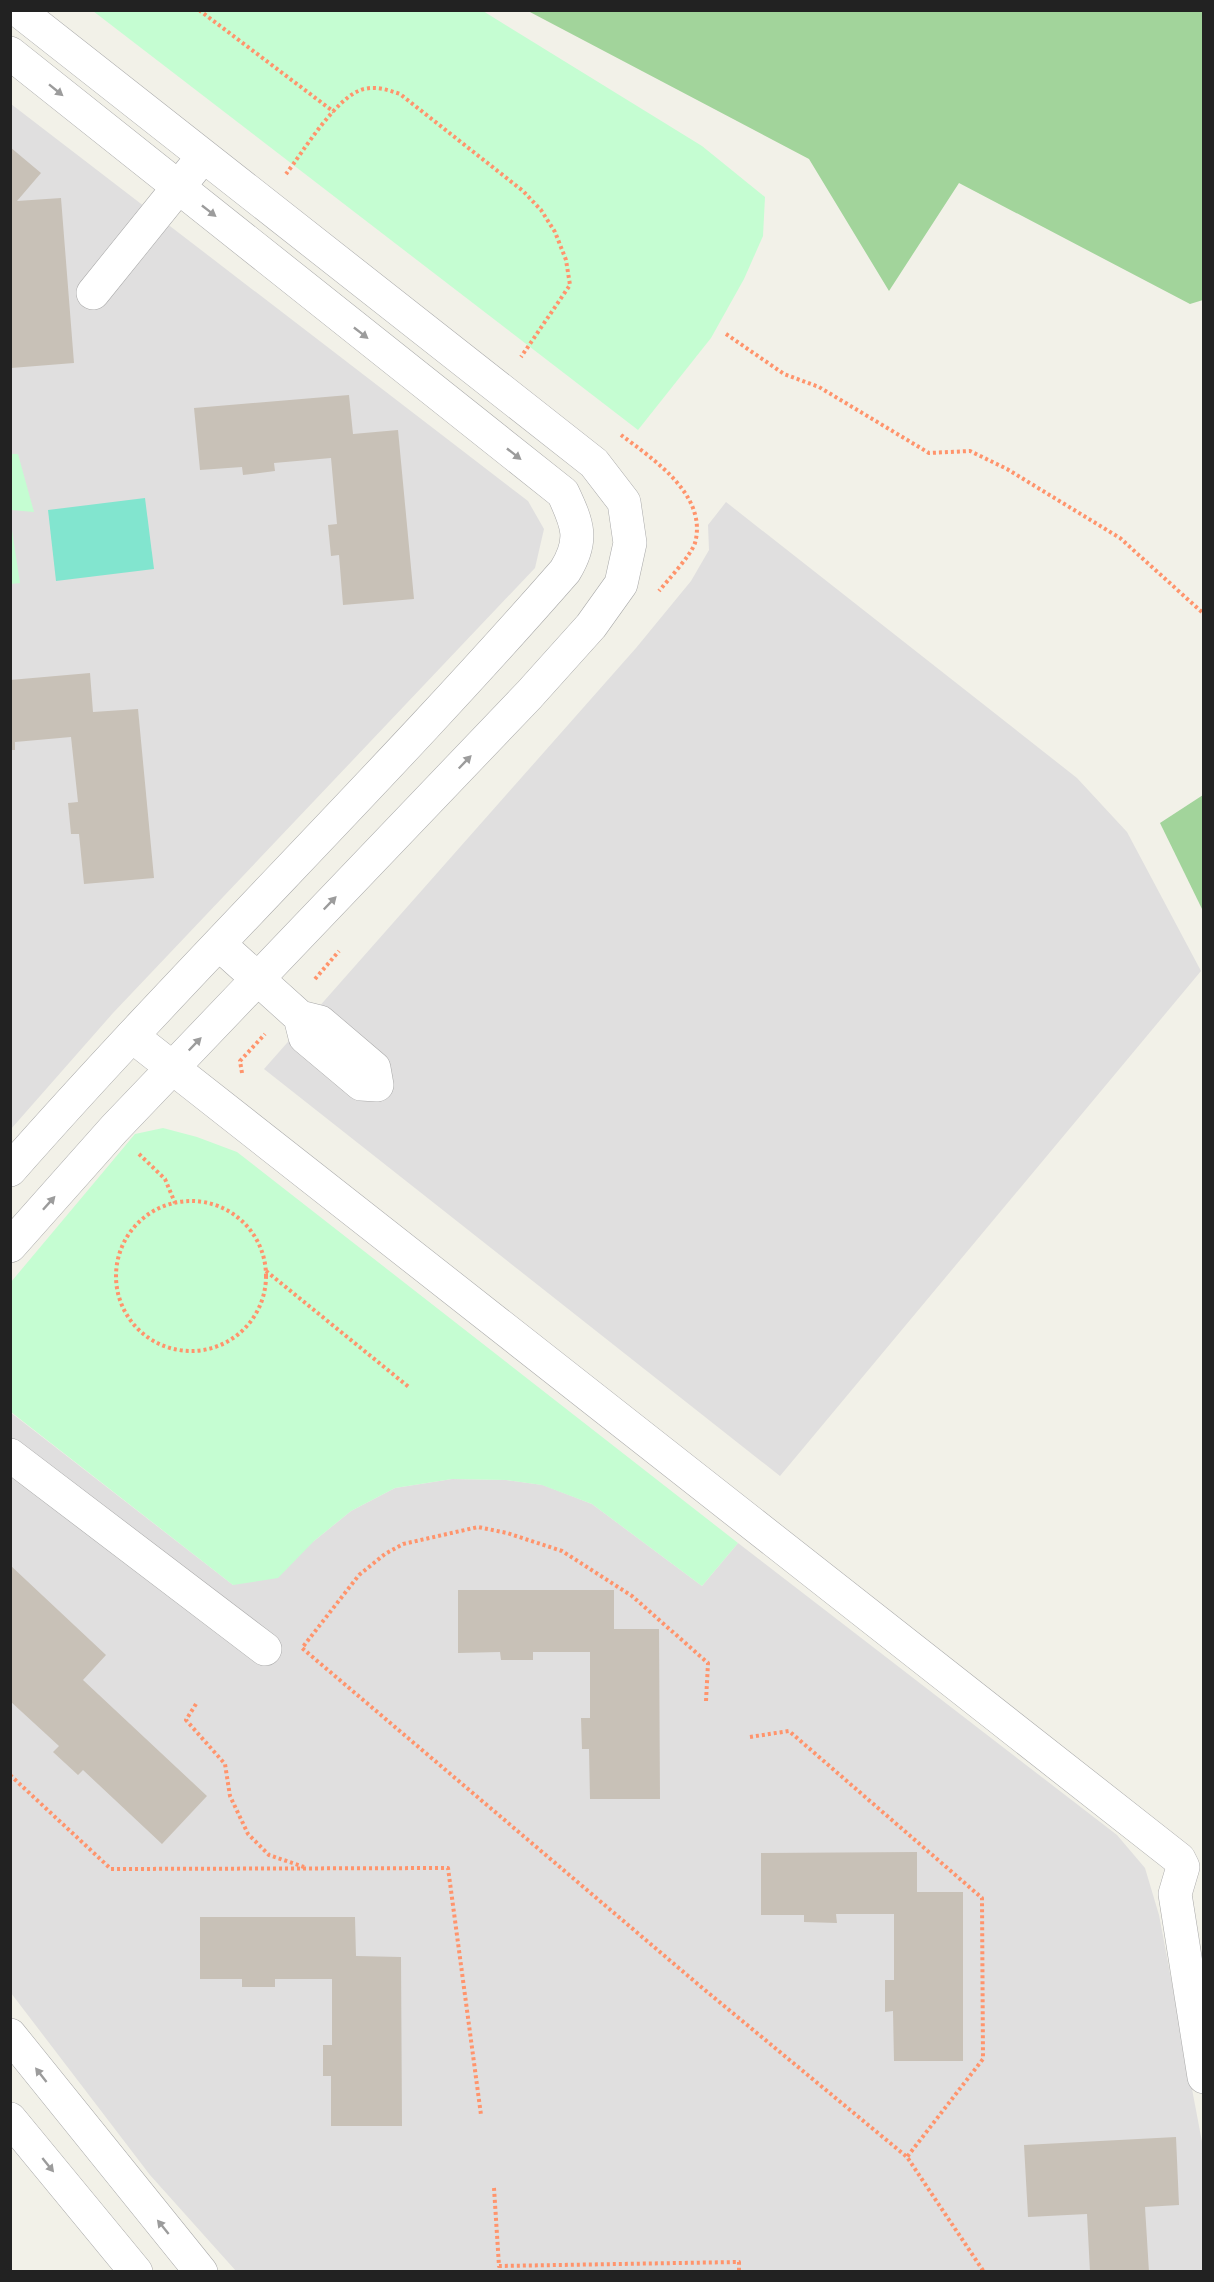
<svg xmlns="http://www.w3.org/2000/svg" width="1214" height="2282" font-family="Poppins,sans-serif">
<rect width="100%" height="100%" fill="#f2f1e8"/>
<!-- residential -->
<g fill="#e0dfdf">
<path d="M11,104L528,501L544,529L535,568L113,1013L11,1129Z"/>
<path d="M726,502L1077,778L1127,832L1201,971L780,1476L264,1069L636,648L691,581L709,550L708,525Z"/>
<path d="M10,1412L233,1585L314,1541L351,1511L395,1488L452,1479L506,1480L543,1485L592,1504L702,1586L738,1543L1117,1835L1145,1868L1159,1915L1203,2147V2271H236L150,2175L11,1993Z"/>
</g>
<!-- forest -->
<g fill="#a2d49b">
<path d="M528,11H1203V300L1190,304L959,183L889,291L809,159Z"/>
<path d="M1203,795V911L1160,823Z"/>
</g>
<!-- park -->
<g fill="#c5fdd2">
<path d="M93,11H483L702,146L765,197L763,236L744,279L711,338L638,430Z"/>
<path d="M11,454H18L34,512L11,510Z"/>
<path d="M10,524H11L20,583L11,584Z"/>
<path d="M163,1128L197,1137L237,1152L738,1543L702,1586L592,1504L542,1485L506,1480L452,1479L395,1488L351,1511L314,1541L278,1578L233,1585L11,1412V1282L135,1134Z"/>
</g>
<!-- pitch -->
<path fill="#82e5cf" d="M145,498L154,569L56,581L48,510Z"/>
<!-- building -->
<g fill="#c8c1b7">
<path d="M10,147L41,173L17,201L61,198L74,363L11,368Z"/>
<path d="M349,395L353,434L398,430L414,599L343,605L339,555L331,556L328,525L337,524L331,458L274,463L275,471L243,475L242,467L200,470L194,408Z"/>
<path d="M90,673L93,712L138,709L154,878L84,884L79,834H71L68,803L78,802L71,737L15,742V750H10V680Z"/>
<path d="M10,1565L106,1655L83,1680L207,1796L162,1844L83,1770L78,1775L53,1752L59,1746L10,1701Z"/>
<path d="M458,1590H614V1629H659L660,1799H590L589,1749H582L581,1718H590V1652H533V1660H501L500,1652L458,1653Z"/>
<path d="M917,1852V1892H963V2061H894L893,2011L885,2012V1980H894V1914H836L837,1923L804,1922V1915H761V1853Z"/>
<path d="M200,1917H355L356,1956L401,1957L402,2126H331V2076H323V2045H332V1979H275V1987H242V1979H200Z"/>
<path d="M1176,2137L1179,2205L1145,2207L1149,2272H1090L1087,2214L1028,2217L1024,2145Z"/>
</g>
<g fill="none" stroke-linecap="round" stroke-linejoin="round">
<defs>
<g id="minor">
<path d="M10,53L563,493C578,525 584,540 565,571C386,776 190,966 10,1170"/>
<path d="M93,293L193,169"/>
<path d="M219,944L300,1017L320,1022L374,1068L377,1085L361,1084L305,1037L300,1017"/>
<path d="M132,1036L1179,1859L1183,1867L1175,1894L1204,2077"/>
<path d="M10,1246L114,1129L529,695L591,626L621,584L630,543L624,502L594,463L18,10"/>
<path d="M10,1455L265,1649"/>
<path d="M10,2035L201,2272"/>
<path d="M10,2119L136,2272"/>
</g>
</defs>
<!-- minor casing -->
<use href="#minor" stroke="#a9a9a9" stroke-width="34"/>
<!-- path -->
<g stroke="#ff946c" stroke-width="4" stroke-dasharray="3 3" stroke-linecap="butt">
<path d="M199,10L334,112"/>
<path d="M286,174C303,152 337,95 364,89C377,86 388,90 400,94L523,191L541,210L555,232L566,260L570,285L521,357"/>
<path d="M726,334L784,374L819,387L929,453L970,451L1007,469L1120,538L1204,614"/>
<path d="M621,435C653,459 708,495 695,543C691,555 668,580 659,591"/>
<path d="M315,979L339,951"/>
<path d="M242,1073L240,1061L265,1034"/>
<path d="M139,1154L165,1179L175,1203"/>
<circle cx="191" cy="1276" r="75"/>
<path d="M266,1271L410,1388"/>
<path d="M706,1701L708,1663L632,1596L562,1551L507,1533L478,1527L403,1544L385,1554L359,1575L302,1648L700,1986L907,2157L984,2272"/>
<path d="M196,1704L186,1720L225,1764L230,1796L248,1834L269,1855L304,1867"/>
<path d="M750,1737L789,1731L982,1898L983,2059L907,2157"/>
<path d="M10,1775L111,1869L448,1868L481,2115"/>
<path d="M494,2188L499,2266L739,2262V2272"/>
</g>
<!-- minor -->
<use href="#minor" stroke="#fff" stroke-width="33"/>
</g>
<!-- one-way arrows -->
<defs><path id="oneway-solid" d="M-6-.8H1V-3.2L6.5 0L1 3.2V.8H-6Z" transform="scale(1.5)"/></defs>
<g fill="#9c9c9c">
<use href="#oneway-solid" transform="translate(56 90) rotate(39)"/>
<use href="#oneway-solid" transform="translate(209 211) rotate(38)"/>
<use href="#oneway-solid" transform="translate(361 333) rotate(38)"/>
<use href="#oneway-solid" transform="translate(514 454) rotate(38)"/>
<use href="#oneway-solid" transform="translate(465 762) rotate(-46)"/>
<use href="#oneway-solid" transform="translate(330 903) rotate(-46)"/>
<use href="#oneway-solid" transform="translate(195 1044) rotate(-46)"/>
<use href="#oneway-solid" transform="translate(49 1203) rotate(-48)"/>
<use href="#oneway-solid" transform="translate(41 2075) rotate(-128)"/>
<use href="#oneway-solid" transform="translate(48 2165) rotate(51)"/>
<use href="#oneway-solid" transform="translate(163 2227) rotate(-129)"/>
</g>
<!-- border -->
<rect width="1214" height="2282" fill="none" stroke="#222222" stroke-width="24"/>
</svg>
